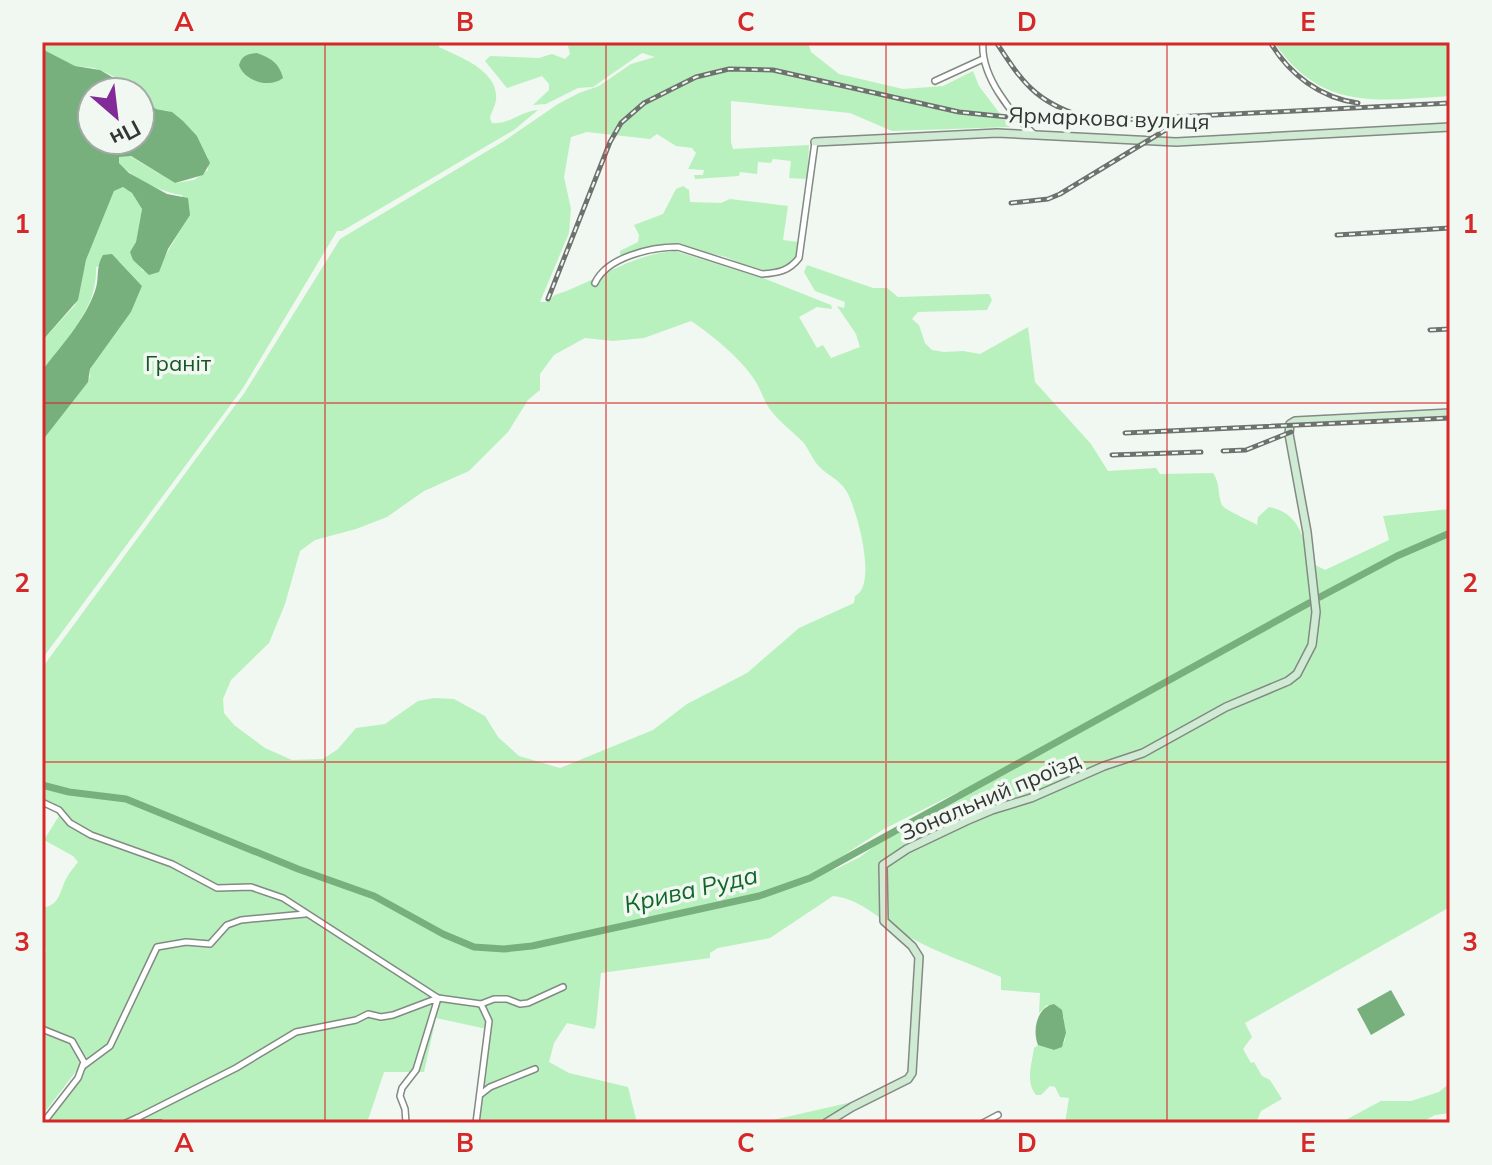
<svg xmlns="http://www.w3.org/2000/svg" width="1492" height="1165" font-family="Mulish,sans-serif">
<rect width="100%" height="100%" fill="#f0f8f1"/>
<!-- green -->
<g fill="#b8f1be" fill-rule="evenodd">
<path d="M42,42H303L317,45L322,42H439V47C459,57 499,70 496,100C495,106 491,113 490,118L492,123C509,125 521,111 538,110L514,130L342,231H337L243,388L42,659V441L90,377V369L131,312L142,286L119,261L96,267C98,309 65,339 42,371V341L75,305L86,260L114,191L123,187L132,193L142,209L136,242L130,252L143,271L164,258L187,219L182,195C163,193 132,178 119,163V157L128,155L175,183L194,180L208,170V158L197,136L169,111L156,109L140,92L109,74L95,68L75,66L44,51Z"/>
<path d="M567,42H636L647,44L653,42H808L811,52L839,74L903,89L943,86L973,71L979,86L1010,127L892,131L850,113L731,101V142L733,149L809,145L807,179L789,178L791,161L773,159L771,163L758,162L757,174L740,172L739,176L695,179L694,175H703L704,170L688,169L696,153L692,148L676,146L657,134L650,139L587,132L571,137L564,177L571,209L569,233L540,302H546L555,295C596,282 630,254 675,251L763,278L831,305L832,309L817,307L799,317L817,348L823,345L831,358L860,347L856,334L837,306L844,308L845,302L815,291L804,272L807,265L873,288H887L898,297L989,294L992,300L987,310L918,312L912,319L919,325L925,343L932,350L944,352L963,351L980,354L1028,327L1035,382L1091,444L1108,471L1156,468L1160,474L1213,473C1221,485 1217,494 1222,505C1224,510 1249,520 1257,525L1258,517L1269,507C1297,512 1305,536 1308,561L1325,570L1389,540L1383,516L1450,509V907L1245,1023L1252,1037L1243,1049L1251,1063L1254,1062L1262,1076L1270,1080L1282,1099L1261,1111L1256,1123H1065L1069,1098L1060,1097L1055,1087L1050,1086L1041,1095H1036C1025,1082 1032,1063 1034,1048L1038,1045L1054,1050C1072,1044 1063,1030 1064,1017L1047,1005L1039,1013L1040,993L1001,990V977C971,964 938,953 909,937C884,924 863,899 833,896L770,938L718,948L710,953V958L601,973L596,1025L594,1029L567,1023L554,1043L549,1062L569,1073L628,1087L637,1123H472L487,1029L436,1018L424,1072H384L367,1123H42V1120L68,1090L86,1057L74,1040L42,1028V958L46,950L42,947V908C60,905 59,893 66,879C69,873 74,867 78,862L73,856L44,840L62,811L52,802H42V668L245,392L340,239L504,141L558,104L579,93L599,86L631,64L655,57L642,53L593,87L578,88L546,104L533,105L549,90V84L542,76L507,88L485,61L490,56L539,58L552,54L565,59L570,54ZM691,321C711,334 741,359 754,379C761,389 764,402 772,412C781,423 793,432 803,442C808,448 811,456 816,463C825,475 839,478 847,492C857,510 878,586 855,596L854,603L799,628L747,673L687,704L653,730L560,768L519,756L498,737L485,716L454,699L434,698L418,701L385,724L356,728L338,749L323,759L292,760L265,748L234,725L224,713L223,699L231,680L269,643L285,604L300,551L315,540L356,529L387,517L424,491L469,471L508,432L528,400L540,390V374L554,355L585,338L613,341L644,338ZM958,792L961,799L880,842L860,857L834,870L827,866L884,829Z"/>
<path d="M1274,42H1450V96C1376,101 1321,111 1274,42Z"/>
<path d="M683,186L689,190L690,202L721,203L730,199L788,206L783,240L799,242L796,259L787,266L759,272L726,257L668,243L620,255V251L638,242L639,235L634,225L663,214L676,189Z"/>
<path d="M42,1030C59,1040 76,1041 83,1062L42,1116Z"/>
<path d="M1450,1083V1113L1435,1115L1420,1123H1340L1381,1101H1411L1439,1092Z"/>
<path d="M861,1100L821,1123H760Z"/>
</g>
<!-- water -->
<g fill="#77b07d">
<path d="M42,49L75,66L100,70L138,92H92V140H140V94L156,109L172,112L183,121L197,136L210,163L203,175L175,183L131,156L119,157V163L129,173L167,194L188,198L190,215L168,249L159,272L149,275L133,260L130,252L136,242L142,209L132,193L123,187L114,191L86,260L78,300L42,341Z"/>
<path d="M257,53C271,58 279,63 283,78C270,89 244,81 239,65C242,55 248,54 257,53Z"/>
<path d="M112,254L142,286L131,312L90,369L88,382L42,441V371C61,345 84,322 95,291C100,278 95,268 103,255Z"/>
<path d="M1391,990L1405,1015L1371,1035L1357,1009Z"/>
<path d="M1054,1004L1062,1010L1066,1033L1062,1047L1054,1050L1038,1045C1032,1030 1037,1007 1054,1004Z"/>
</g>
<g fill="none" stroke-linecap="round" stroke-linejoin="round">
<!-- river -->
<g stroke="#77b07d" stroke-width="7">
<path d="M1320,597L1397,556L1450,533"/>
<path d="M42,785L69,792L126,799L298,869L374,896L443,934L474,947L504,949L532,946L759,896L810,878L1309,603"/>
</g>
<defs>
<g id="street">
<path d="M983,42C980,75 1011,114 1035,135"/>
<path d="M935,81L983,59"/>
<path d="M595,283C607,257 651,247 678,247L762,274C778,273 789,271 799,258L815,142"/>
<path d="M42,802L59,810L70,823L91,835L172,864L217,888L251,887L283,898L438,998L481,1004L494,999H507L520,1004L528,1003L563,987"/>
<path d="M42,1029L72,1041L84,1062L78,1078L43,1123"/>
<path d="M83,1066L110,1046L157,947L186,942L210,944L227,925L241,920L305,914"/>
<path d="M481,1094L490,1087L535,1069"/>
<path d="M137,1118L236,1068L296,1032L356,1020L368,1014L381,1017L393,1015L438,998L416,1070L402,1088L400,1096L405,1109L406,1123"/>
<path d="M126,1123L137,1118V1123H160"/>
<path d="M476,1123L489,1021L481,1004"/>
<path d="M983,1123L998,1115"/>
</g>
<g id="secondary">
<path d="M815,142L997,133L1176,142L1450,127"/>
<path d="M826,1123L852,1107L908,1079L912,1073L919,957L912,946L884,921L883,865L907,849L966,821L992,810L1031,798L1104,766L1143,753L1226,707L1288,681L1297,674L1312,645L1316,612L1307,532L1289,434L1290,424L1295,421L1450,413"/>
</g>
</defs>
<!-- street casing -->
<use href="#street" stroke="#828a83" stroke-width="8"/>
<!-- secondary casing -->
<use href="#secondary" stroke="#828a83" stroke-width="10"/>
<!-- street -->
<use href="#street" stroke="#fff" stroke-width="5"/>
<!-- secondary -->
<use href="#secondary" stroke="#d0ebd4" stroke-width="7"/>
<defs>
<g id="rail">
<path d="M996,42C1021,80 1034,101 1081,116"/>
<path d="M1270,42C1289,74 1320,98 1358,103"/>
<path d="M1116,120L1450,103"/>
<path d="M1011,203L1048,199L1060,194L1167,129L1185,122"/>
<path d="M1337,235L1450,228"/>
<path d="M548,299L610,142L621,123L644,103L696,77L729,69L773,70L959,112L1019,118L1127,121"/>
<path d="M1430,330L1450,329"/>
<path d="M1125,433L1450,418"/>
<path d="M1223,451L1246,450L1291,432"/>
<path d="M1112,455L1201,452"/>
</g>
</defs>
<!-- rail casing -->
<use href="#rail" stroke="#6e726e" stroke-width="5"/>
<!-- rail -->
<use href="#rail" stroke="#f0f8f1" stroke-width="2" stroke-dasharray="6" stroke-linecap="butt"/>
</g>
<!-- grid -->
<path fill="none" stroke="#d62828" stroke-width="2" stroke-opacity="0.55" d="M325,42V1123M606,42V1123M886,42V1123M1167,42V1123M42,403H1450M42,762H1450"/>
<g text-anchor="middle" stroke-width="7" stroke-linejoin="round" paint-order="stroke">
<!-- street labels -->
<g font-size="22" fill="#333633" stroke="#f0f8f1">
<text transform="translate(1109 118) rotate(2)" y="8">Ярмаркова вулиця</text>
<text transform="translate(990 796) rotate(-23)" y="8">Зональний проїзд</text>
</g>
<!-- park labels -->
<g font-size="22" fill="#185625" stroke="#f0f8f1">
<text x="178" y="371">Граніт</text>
</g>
<!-- water labels -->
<g font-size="24" font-style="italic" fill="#106727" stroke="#f0f8f1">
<text transform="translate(691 890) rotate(-13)" y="8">Крива Руда</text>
</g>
</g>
<!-- border -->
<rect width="1492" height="1165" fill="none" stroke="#f0f8f1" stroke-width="88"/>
<!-- north arrow -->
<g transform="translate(116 116) rotate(152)"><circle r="38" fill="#f0f8f1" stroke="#a4aaa5" stroke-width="2"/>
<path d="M0-6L14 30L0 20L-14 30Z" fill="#812a98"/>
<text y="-12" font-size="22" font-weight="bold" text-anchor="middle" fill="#333633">Пн</text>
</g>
<rect x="44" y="44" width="1404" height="1077" fill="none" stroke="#d62828" stroke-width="3"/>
<g font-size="26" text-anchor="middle" font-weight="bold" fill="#d62828">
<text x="184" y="31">A</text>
<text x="465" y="31">B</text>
<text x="746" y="31">C</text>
<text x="1027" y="31">D</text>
<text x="1308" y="31">E</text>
<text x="22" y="233">1</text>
<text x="1470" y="233">1</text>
<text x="22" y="592">2</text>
<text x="1470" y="592">2</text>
<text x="22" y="951">3</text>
<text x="1470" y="951">3</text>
<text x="184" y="1152">A</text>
<text x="465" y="1152">B</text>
<text x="746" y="1152">C</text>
<text x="1027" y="1152">D</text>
<text x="1308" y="1152">E</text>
</g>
</svg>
